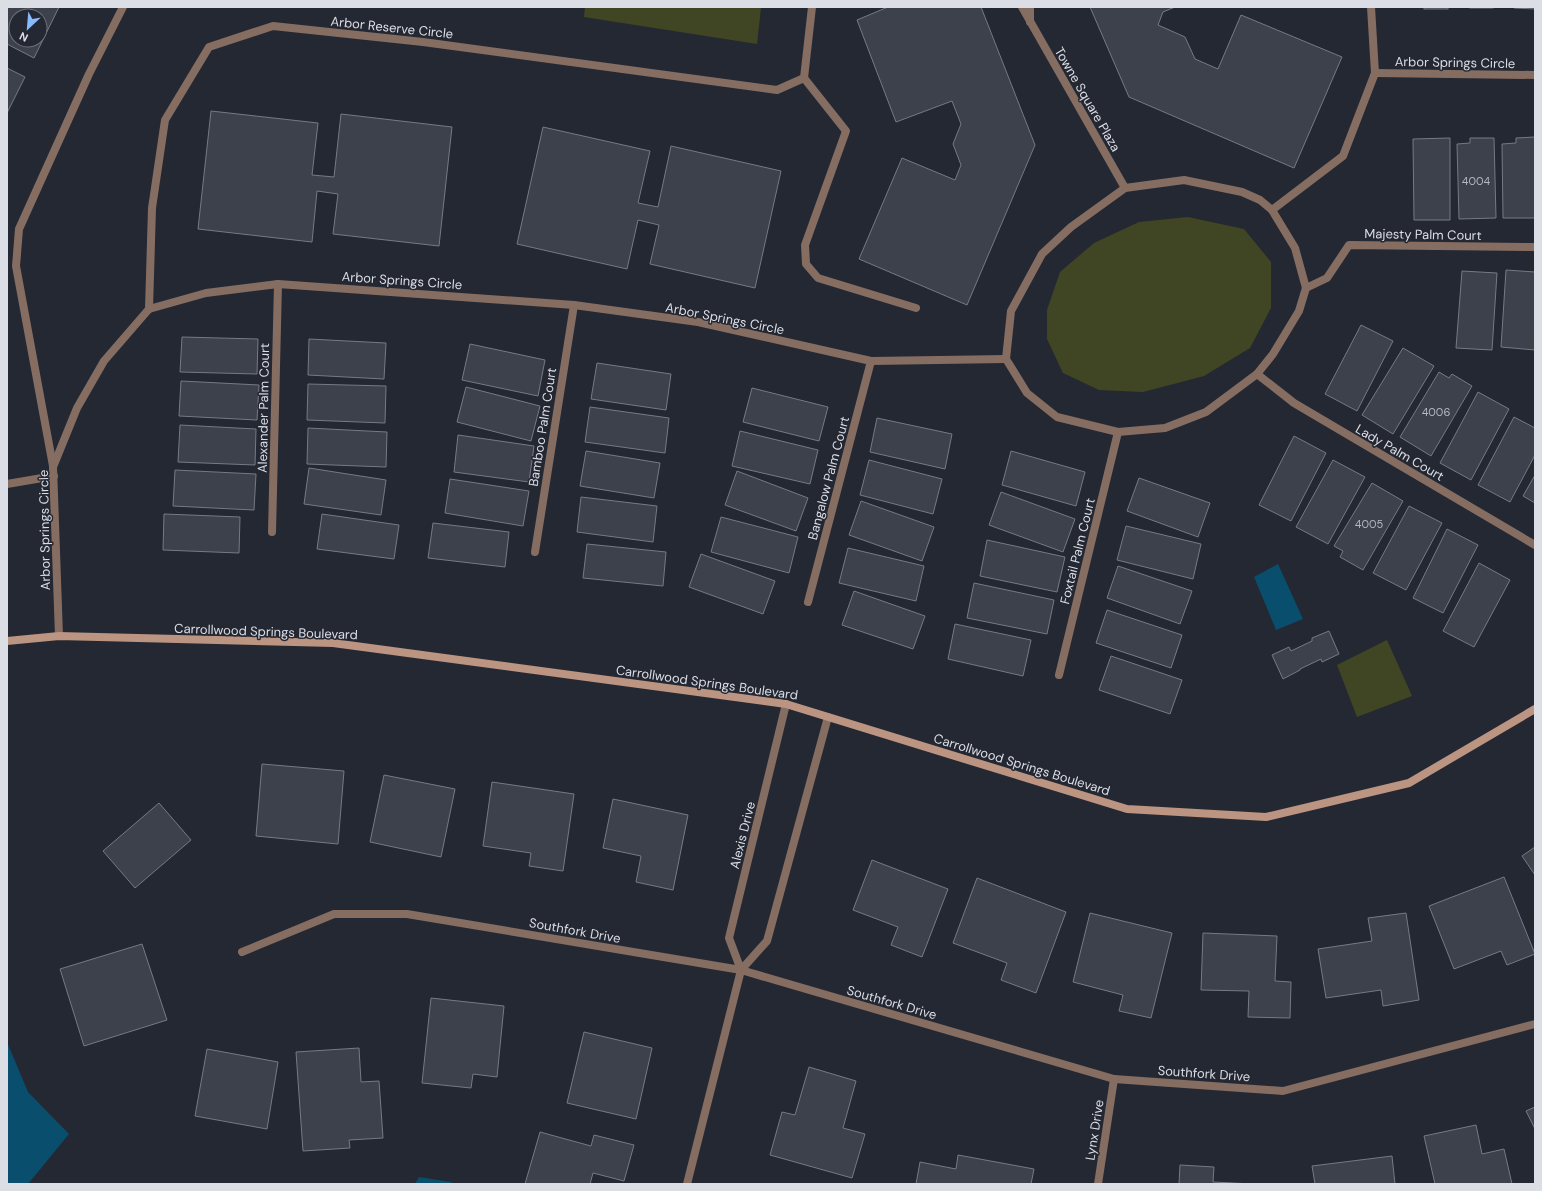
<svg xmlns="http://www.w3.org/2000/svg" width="1542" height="1191" font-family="'DM Sans',sans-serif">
<rect width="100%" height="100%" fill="#242832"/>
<!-- green -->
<g fill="#404623">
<path d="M585,7H761L757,44L584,17Z"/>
<path d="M1188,217L1244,229L1271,262V308L1250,348L1204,376L1143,392L1099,390L1063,373L1047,339V310L1060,272L1094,243L1139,222Z"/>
<path d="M1387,640L1412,696L1357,717L1337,665Z"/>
</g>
<!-- water -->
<g fill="#094e6d">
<path d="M1278,564L1303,619L1276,630L1254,577Z"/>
<path d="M7,1042L28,1092L69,1134L28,1184H7Z"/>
<path d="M419,1177L451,1182L452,1184H415Z"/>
</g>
<!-- building -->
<g fill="#3c414c" stroke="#757a86" fill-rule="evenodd">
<path d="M7,7H59L34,58L7,44ZM16,16H40V40H16Z"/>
<path d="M888,7H981L1035,145L967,305L859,259L902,158L955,180L961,165L953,144L961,124L952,101L896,122L857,20Z"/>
<path d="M1090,7H1175L1163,12L1158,25L1185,37L1195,59L1218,69L1241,15L1342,57L1294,168L1129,97Z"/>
<rect x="1424" y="7" width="24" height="2"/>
<rect x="1470" y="7" width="23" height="1"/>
<path d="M1514,7H1535V9L1514,8Z"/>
<path d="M7,68L25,77L7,113Z"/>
<path d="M211,111L318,123L312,175L334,177L341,114L452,127L439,246L333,234L338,194L317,191L312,242L198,229Z"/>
<path d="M543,127L650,151L638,203L658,207L671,146L781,171L755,288L650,264L659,225L638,220L627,269L517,244Z"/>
<path d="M1535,137V218H1503L1502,144L1516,143V138Z"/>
<path d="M1450,138V220H1414L1413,139Z"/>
<path d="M1470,138H1494L1496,218L1459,219L1457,144L1470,143Z"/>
<path d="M1506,270L1535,272V350L1501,347Z"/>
<path d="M1462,271L1497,273L1492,350L1456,348Z"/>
<path d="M1361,325L1393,341L1357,411L1325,394Z"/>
<path d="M182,337L258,339L257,374L180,372Z"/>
<path d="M309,339L386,343L384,379L308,375Z"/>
<path d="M470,344L545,360L538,396L462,380Z"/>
<path d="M1403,348L1434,366L1393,434L1362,415Z"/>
<path d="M597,363L671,374L666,410L591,399Z"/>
<path d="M1439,372L1449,378L1452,374L1472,386L1431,456L1400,437Z"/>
<path d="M181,381L259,385L257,420L179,416Z"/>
<path d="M308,384L386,386L385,423L307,420Z"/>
<path d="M466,387L540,406L531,441L457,422Z"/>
<path d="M752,388L828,407L819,441L743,422Z"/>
<path d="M1478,392L1509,409L1471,480L1440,463Z"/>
<path d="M590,407L669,418L665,453L585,442Z"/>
<path d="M1514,417L1535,428V455L1510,502L1478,485Z"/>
<path d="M877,418L952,434L945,469L870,452Z"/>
<path d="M180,425L256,429L255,465L178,462Z"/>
<path d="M308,428L387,432L386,467L307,464Z"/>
<path d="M740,431L818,450L810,484L732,466Z"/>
<path d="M458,435L534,446L529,482L454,472Z"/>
<path d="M1294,436L1326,453L1291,521L1259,505Z"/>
<path d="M586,451L660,463L654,498L580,486Z"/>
<path d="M1011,451L1085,472L1076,506L1002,485Z"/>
<path d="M869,460L942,479L933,514L860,495Z"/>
<path d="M1333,460L1365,477L1328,544L1296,527Z"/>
<path d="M309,468L386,480L381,515L304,504Z"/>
<path d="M175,470L256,474L254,510L173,506Z"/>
<path d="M737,471L808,498L796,531L725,505Z"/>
<path d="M1535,475V503L1523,496Z"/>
<path d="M1139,478L1210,503L1198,537L1127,511Z"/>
<path d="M450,479L529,491L523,526L445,513Z"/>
<path d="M1372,483L1403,501L1363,570L1340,557L1343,551L1334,546Z"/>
<path d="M1001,492L1075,519L1063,552L989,525Z"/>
<path d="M581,497L657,506L653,542L577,532Z"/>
<path d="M861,501L934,527L922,561L849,535Z"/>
<path d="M1409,506L1442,523L1406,590L1373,573Z"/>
<path d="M164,514L240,517L239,553L163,550Z"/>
<path d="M322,514L399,525L394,559L317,549Z"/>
<path d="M721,517L798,537L789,573L711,552Z"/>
<path d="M433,523L509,532L505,567L428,558Z"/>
<path d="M1126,526L1201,544L1193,579L1117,560Z"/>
<path d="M1447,529L1478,545L1443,613L1413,598Z"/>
<path d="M987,540L1065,557L1057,592L980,576Z"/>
<path d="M587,544L666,552L663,586L583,578Z"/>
<path d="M848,548L924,566L916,601L839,583Z"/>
<path d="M701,554L775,581L763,614L689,587Z"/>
<path d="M1479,563L1510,580L1474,647L1443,631Z"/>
<path d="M1118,566L1192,591L1180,624L1107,598Z"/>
<path d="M974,583L1054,600L1047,634L967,618Z"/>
<path d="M854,591L925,616L913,649L842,625Z"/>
<path d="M1107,610L1182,635L1171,668L1096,643Z"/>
<path d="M955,624L1031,640L1023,676L948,659Z"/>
<path d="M1329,631L1339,654L1322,662L1321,659L1300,669V670L1283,679L1272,655L1289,647L1291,651L1312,641V638Z"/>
<path d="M1111,656L1182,680L1170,714L1099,690Z"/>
<path d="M262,764L344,771L338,844L256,836Z"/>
<path d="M384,775L455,789L441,857L370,842Z"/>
<path d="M492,782L574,794L563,871L529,866L531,853L483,846Z"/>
<path d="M613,799L688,815L673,890L636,882L641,856L603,848Z"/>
<path d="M159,803L191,840L135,888L103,851Z"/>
<path d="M1535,847V875L1522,856Z"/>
<path d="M872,860L948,889L922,957L891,945L898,927L853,910Z"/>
<path d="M1504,877L1535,954L1507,965L1501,951L1454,969L1429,906Z"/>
<path d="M977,878L1066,912L1036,993L1001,980L1007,963L953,943Z"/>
<path d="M1090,913L1172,933L1151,1018L1119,1011L1123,995L1073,982Z"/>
<path d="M1406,913L1419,1000L1383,1006L1381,990L1326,998L1318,949L1372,941L1368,918Z"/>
<path d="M1203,933L1277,936L1275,981L1291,982L1290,1018L1248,1017L1249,991L1201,990Z"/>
<path d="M142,944L167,1020L84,1046L60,969Z"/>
<path d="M431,998L504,1006L497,1077L473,1074L471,1088L422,1083Z"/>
<path d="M584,1032L652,1048L636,1119L567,1103Z"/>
<path d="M359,1048L361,1082L379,1081L383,1138L349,1140L350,1148L303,1151L296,1052Z"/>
<path d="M207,1049L278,1062L267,1129L195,1116Z"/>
<path d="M809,1067L856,1081L843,1128L865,1134L852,1178L770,1155L782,1112L795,1115Z"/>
<path d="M1535,1107V1129L1526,1111Z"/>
<path d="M1476,1125L1482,1154L1504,1149L1512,1184H1435L1424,1136Z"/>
<path d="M540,1132L591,1146L594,1135L634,1145L624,1181L593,1173L590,1184H525Z"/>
<path d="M958,1155L1034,1169L1031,1184H916L920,1162L956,1169Z"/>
<path d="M1392,1156L1395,1184H1315L1312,1166Z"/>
<path d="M1180,1165L1214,1167L1213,1182L1253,1184H1179Z"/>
</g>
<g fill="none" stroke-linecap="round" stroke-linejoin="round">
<!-- lane -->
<path stroke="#866d62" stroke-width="8" d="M7,484L54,476"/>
<!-- street -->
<g stroke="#866d62" stroke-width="8">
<path d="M1022,7L1125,188"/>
<path d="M1030,7V22"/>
<path d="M1375,73L1535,75"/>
<path d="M804,78L846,131L805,245L806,264L818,278L916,308"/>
<path d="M1184,180L1242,192L1260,200L1272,210L1295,248L1306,288L1299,311L1273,354L1257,374L1206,412L1165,428L1118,432L1057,417L1027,393L1006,359L1011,311L1042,254L1071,227L1125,188Z"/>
<path d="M1272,210L1343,156L1375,73L1371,7"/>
<path d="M1306,288L1327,278L1349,245L1535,247"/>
<path d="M149,309L152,208L165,120L209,47L273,26L423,42L777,90L804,78L812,7"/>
<path d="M1257,374L1294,403L1535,545"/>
<path d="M53,466L16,266L19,229L89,74L123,7"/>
<path d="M272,532L278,284"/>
<path d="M535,552L574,305"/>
<path d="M808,602L871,361"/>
<path d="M59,636L53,467L77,408L104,361L149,309L206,293L278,284L574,305L698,322L871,361L1006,359"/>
<path d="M1059,675L1118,432"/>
<path d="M242,952L334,914H407L741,970L1114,1079L1283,1091L1535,1024"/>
<path d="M741,970L729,938L786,704"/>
<path d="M687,1184L741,970L767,941L828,717"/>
<path d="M1098,1184L1114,1079"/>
</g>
<!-- secondary -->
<path stroke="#bc9482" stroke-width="8" d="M7,641L59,636L333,643L786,704L1127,809L1266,817L1409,783L1535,709"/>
</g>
<g text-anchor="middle" stroke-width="3" stroke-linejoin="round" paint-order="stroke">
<!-- number labels -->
<g font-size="11" fill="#b4b7c0">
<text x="1476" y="185">4004</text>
<text x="1436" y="416">4006</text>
<text x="1369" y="528">4005</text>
</g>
<!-- street labels -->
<g font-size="13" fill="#dcdee6" stroke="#242832">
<text transform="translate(392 27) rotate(6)" y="5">Arbor Reserve Circle</text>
<text transform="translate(1455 62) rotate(1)" y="5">Arbor Springs Circle</text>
<text transform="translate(1088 99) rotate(60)" y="5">Towne Square Plaza</text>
<text transform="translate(1423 234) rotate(1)" y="5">Majesty Palm Court</text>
<text transform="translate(402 280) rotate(4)" y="5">Arbor Springs Circle</text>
<text transform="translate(725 318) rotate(11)" y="5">Arbor Springs Circle</text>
<text transform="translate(263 408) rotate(-89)" y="5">Alexander Palm Court</text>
<text transform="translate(542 427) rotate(-81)" y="5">Bamboo Palm Court</text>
<text transform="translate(1400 452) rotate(30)" y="5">Lady Palm Court</text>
<text transform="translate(828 478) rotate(-75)" y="5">Bangalow Palm Court</text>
<text transform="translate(44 530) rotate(-91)" y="5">Arbor Springs Circle</text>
<text transform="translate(1077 551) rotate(-76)" y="5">Foxtail Palm Court</text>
<text transform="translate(266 631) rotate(2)" y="5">Carrollwood Springs Boulevard</text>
<text transform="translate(707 682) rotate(8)" y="5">Carrollwood Springs Boulevard</text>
<text transform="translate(1022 764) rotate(17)" y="5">Carrollwood Springs Boulevard</text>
<text transform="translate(742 835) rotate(-76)" y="5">Alexis Drive</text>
<text transform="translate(575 930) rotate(10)" y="5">Southfork Drive</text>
<text transform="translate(892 1002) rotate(16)" y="5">Southfork Drive</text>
<text transform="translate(1204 1073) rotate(4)" y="5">Southfork Drive</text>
<text transform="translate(1094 1130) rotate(-81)" y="5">Lynx Drive</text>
</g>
</g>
<!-- border -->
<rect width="1542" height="1191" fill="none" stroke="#dcdee6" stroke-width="16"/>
<!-- north arrow -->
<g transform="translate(28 28) rotate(206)"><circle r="19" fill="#242832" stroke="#6e717a"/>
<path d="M0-3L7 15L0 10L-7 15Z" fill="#87bbfb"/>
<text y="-6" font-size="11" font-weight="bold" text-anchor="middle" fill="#dcdee6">N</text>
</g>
</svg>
